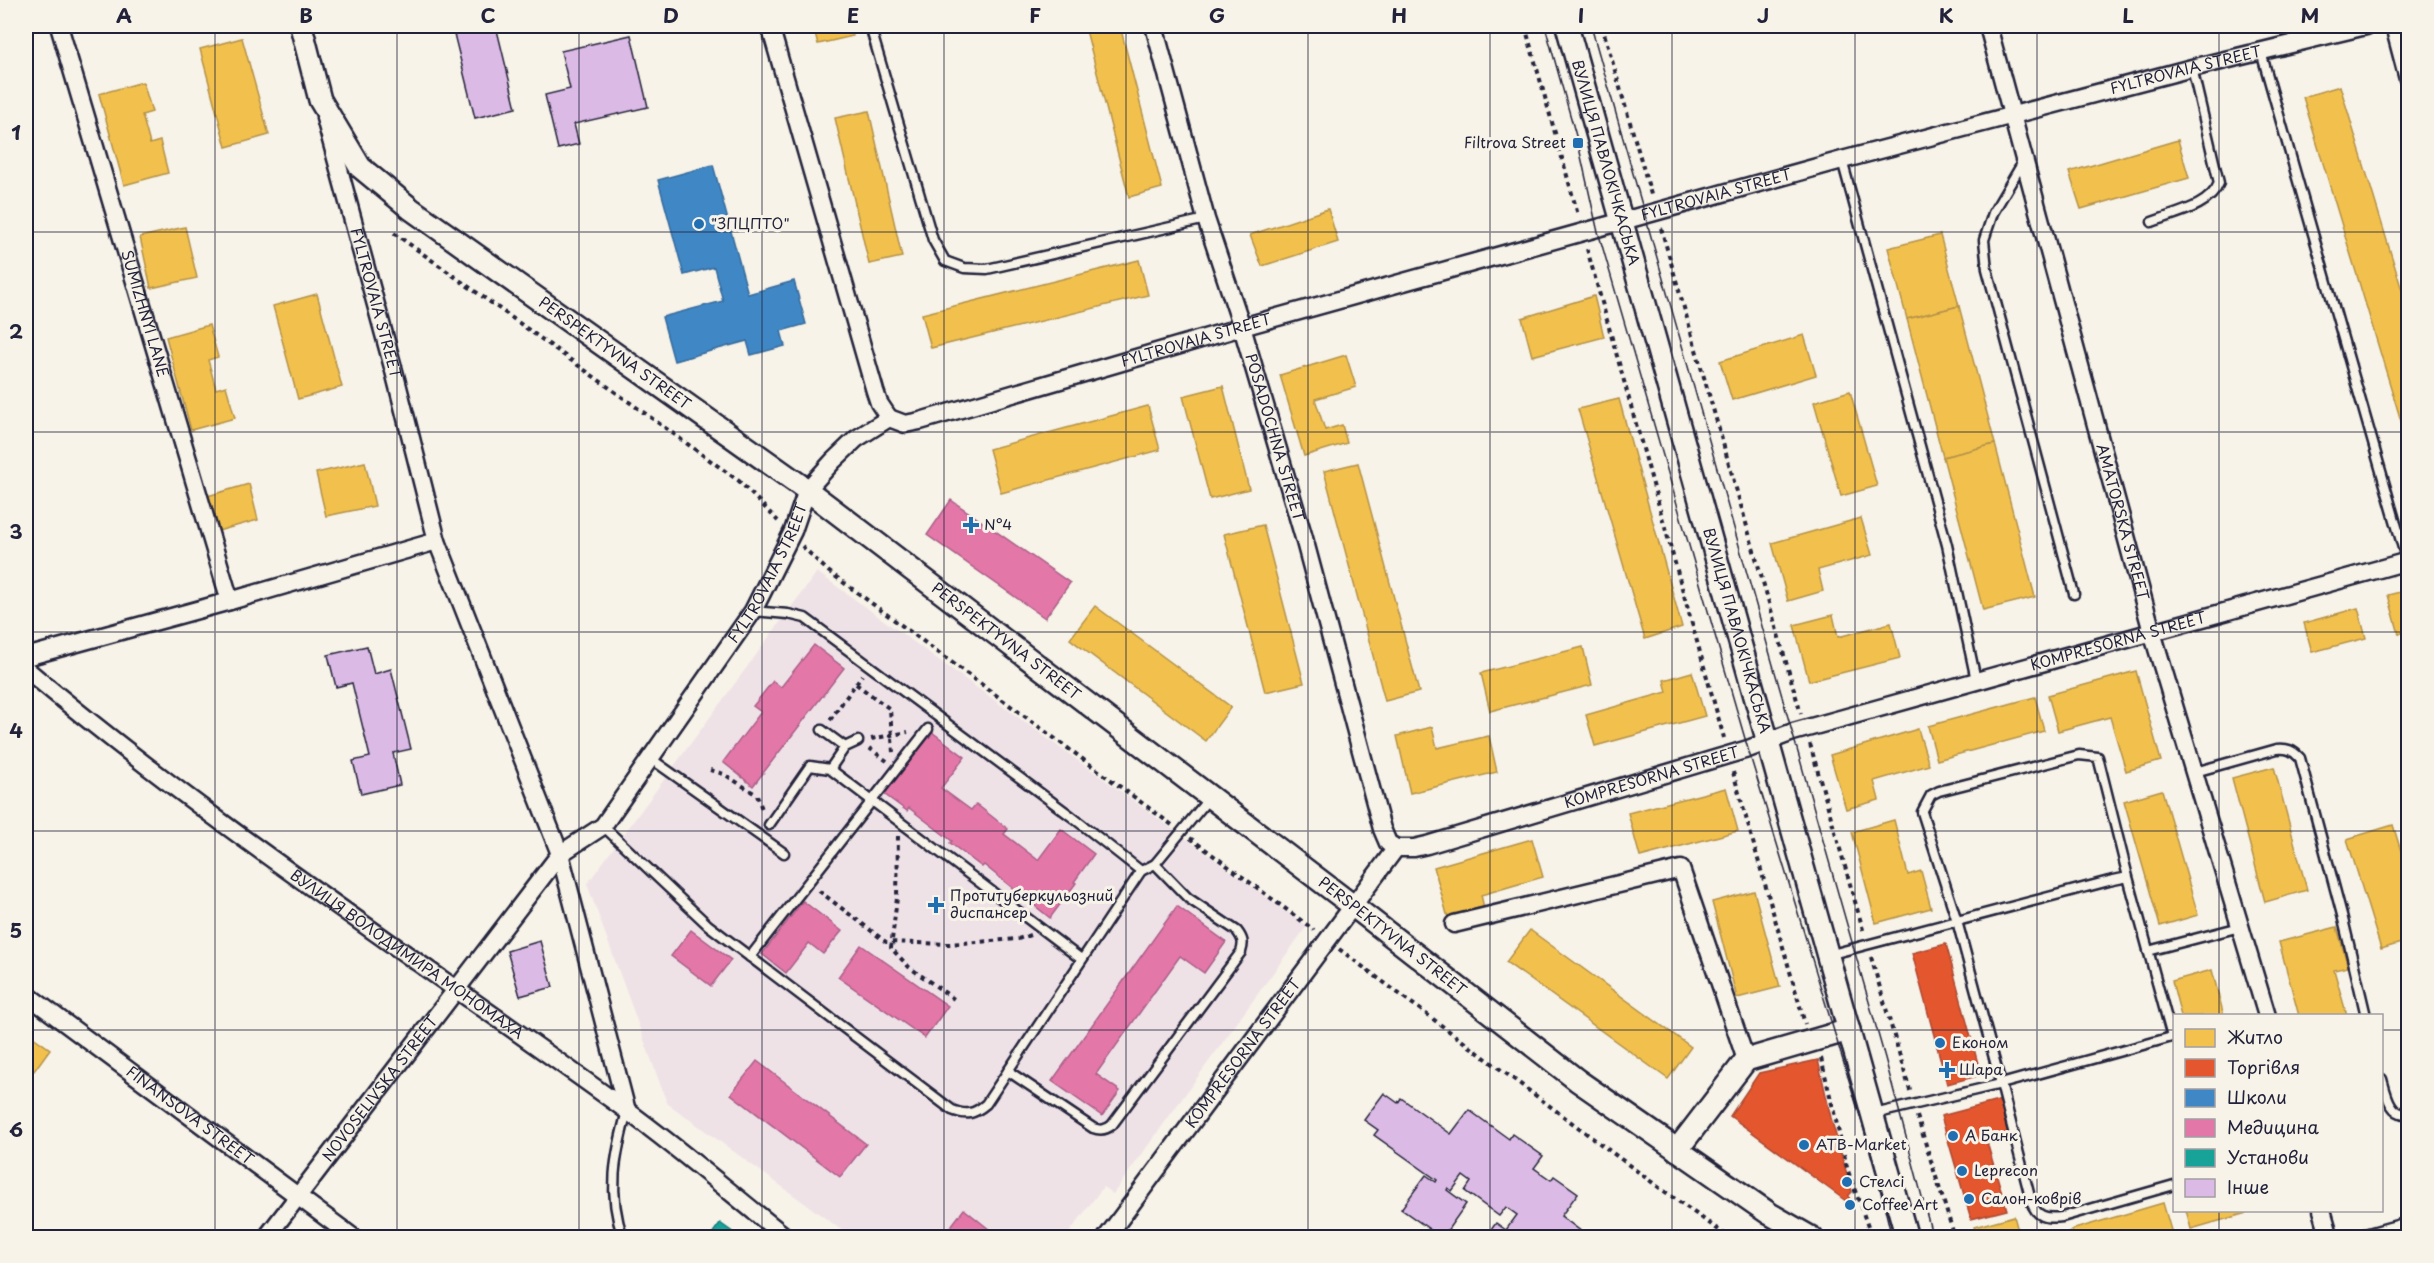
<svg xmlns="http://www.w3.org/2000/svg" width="2434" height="1263" font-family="'Playpen Sans',sans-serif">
<rect width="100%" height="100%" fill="#f7f3e8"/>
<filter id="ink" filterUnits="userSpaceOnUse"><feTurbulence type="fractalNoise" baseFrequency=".0167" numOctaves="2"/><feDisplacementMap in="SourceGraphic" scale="12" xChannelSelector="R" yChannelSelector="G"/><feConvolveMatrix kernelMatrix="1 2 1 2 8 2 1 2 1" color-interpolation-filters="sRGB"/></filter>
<g filter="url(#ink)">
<!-- built -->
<path fill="#efe2e7" d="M817,572L1307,926L1113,1194L1103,1187L1066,1237H851L667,1103L587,884Z"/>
<!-- homes -->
<g fill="#f2c14e" stroke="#b49148" stroke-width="1.5">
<path d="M813,26H851L853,36L818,44Z"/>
<path d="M1104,26H1120L1162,188L1129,197L1086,30Z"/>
<path d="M242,38L269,135L226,147L200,49Z"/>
<path d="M143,82L152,112L142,115L150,144L160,141L168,173L124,185L99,94Z"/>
<path d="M2340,86L2408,310V444L2303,97Z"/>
<path d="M869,111L902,257L869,264L835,118Z"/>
<path d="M2178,140L2189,178L2081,209L2069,172Z"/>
<path d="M1328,209L1338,242L1262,266L1250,235Z"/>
<path d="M185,227L197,278L151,288L140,237Z"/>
<path d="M1940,235L1959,306L1907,319L1888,248Z"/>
<path d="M1139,260L1148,295L931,348L922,314Z"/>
<path d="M317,294L342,387L298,399L273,306Z"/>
<path d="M1594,296L1604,337L1532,356L1522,318Z"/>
<path d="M1959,306L1995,444L1943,457L1907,319Z"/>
<path d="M209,325L218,357L208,360L216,389L226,386L235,418L191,430L166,337Z"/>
<path d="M1804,335L1816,375L1732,400L1720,361Z"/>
<path d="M1346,355L1356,387L1315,399L1325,430L1342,425L1347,443L1304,456L1280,375Z"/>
<path d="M1223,386L1249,489L1210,499L1183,396Z"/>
<path d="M1850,391L1877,486L1841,496L1814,402Z"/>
<path d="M1619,399L1682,627L1645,639L1578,409Z"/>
<path d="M1148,406L1160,450L1001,493L989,449Z"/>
<path d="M1995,444L2035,597L1983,610L1943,457Z"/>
<path d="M365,462L375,506L326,516L316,473Z"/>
<path d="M1358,463L1419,692L1385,701L1324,471Z"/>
<path d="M249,484L258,520L214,532L204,497Z"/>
<path d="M1861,518L1872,555L1818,570L1823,591L1788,601L1772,543Z"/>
<path d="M1263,525L1304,683L1265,692L1224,534Z"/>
<path d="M2408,590V631L2399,634L2388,595Z"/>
<path d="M1095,606L1231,707L1206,741L1070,639Z"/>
<path d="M2358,608L2366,638L2312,652L2304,623Z"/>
<path d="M1833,615L1838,637L1891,623L1900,658L1809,681L1794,625Z"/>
<path d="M1583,647L1592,685L1490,711L1481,673Z"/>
<path d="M2136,671L2161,761L2126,771L2110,717L2058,731L2048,695Z"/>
<path d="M1692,672L1705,716L1595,746L1586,715L1667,692L1664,680Z"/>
<path d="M2035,697L2044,731L1937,760L1928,726Z"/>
<path d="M1432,727L1437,748L1489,736L1497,772L1410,793L1397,736Z"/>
<path d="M1918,729L1929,765L1874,781L1879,800L1846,809L1830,755Z"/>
<path d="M2274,767L2307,890L2265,902L2232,778Z"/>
<path d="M1726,788L1738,831L1640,857L1628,813Z"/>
<path d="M2162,790L2198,915L2160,926L2124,801Z"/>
<path d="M1894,820L1908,875L1921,871L1931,908L1876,923L1852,832Z"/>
<path d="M2393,825L2408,874V941L2381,949L2347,839Z"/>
<path d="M1532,839L1543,877L1481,895L1484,908L1448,918L1434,867Z"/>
<path d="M1754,891L1780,987L1737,998L1712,902Z"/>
<path d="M2337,927L2348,967L2334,970L2347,1016H2299L2279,942Z"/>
<path d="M1530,930L1691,1047L1668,1079L1506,962Z"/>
<path d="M2212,970L2224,1016H2181L2172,981Z"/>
<path d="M26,1032L50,1049L34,1071L26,1065Z"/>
<path d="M2163,1203L2173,1237L2073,1238L2071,1230Z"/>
<path d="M2186,1210H2257L2191,1229Z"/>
<path d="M2014,1216L2020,1238H1977L1974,1227Z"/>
<path d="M2069,1232L2071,1238H2049Z"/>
</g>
<!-- shops -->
<g fill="#e4572e" stroke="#aa4732" stroke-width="1.5">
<path d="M1946,944L1981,1075L1947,1084L1912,953Z"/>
<path d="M1818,1060L1831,1118L1852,1192L1849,1195L1850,1204L1730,1116L1759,1073Z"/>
<path d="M2002,1100L2010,1132L1986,1139L2007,1210L1971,1219L1941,1116Z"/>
</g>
<!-- schools -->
<path fill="#3f88c5" stroke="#36699c" stroke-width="1.5" d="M713,165L748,294L794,281L806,324L781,331L785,346L751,355L747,341L674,361L662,317L723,301L714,267L684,275L658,180Z"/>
<!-- health -->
<g fill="#e377a8" stroke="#a95e87" stroke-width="1.5">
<path d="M951,500L1070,583L1045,618L927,535Z"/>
<path d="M814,645L844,668L753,786L723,762L761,712L753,706L773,681L781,687Z"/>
<path d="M932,732L965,757L941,788L971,810L976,804L1008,829L1004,834L1038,860L1061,829L1094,854L1074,882L1076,883L1050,918L984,865L982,867L950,843L952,841L909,808L907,811L884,794Z"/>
<path d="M803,901L842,931L823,954L809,943L786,973L762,954Z"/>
<path d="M1177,906L1226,942L1204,973L1180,956L1096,1074L1120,1091L1102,1116L1052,1081Z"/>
<path d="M691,930L731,960L711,986L671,956Z"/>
<path d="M861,945L948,1006L925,1038L838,977Z"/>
<path d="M757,1061L866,1144L840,1177L731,1094Z"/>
<path d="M964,1209L1000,1238H942Z"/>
</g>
<!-- public -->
<path fill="#17a398" stroke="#1a7c7c" stroke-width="1.5" d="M720,1223L741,1238H709Z"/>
<!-- building -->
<g fill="#dcbae6" stroke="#22223b" stroke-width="1.5">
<path d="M452,26H496L516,108L475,118Z"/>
<path d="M631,35L648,107L574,124L579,144L558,149L545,95L570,89L561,51Z"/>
<path d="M367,646L374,674L391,669L411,749L393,753L400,785L361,794L353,761L370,757L352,683L336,687L328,655Z"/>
<path d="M540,941L553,987L520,996L507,951Z"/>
<path d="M1384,1093L1398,1103L1401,1098L1451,1134L1469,1110L1509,1139L1512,1134L1543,1156L1534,1168L1551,1180L1554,1176L1578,1193L1561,1216L1590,1238H1485L1496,1223L1506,1230L1517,1215L1506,1207L1499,1216L1465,1191L1471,1182L1463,1176L1452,1191L1448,1188L1447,1190L1466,1204L1442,1238L1401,1209L1426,1175L1436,1182L1437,1180L1374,1135L1378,1130L1364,1120Z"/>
</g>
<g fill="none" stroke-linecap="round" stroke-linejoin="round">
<defs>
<g id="service">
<path d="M870,26L933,240L945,261L964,268L987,269L1206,219"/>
<path d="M2261,52L2407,562"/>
<path d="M1842,160L1947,545L1976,680"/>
<path d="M2023,162L1993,213L1984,240L1987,269L2074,594"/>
<path d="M2152,222C2175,213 2210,207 2219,183L2192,68"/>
<path d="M753,611L788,614L805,618L1071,816L1141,871L1155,864L1210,797"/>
<path d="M822,730L845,747"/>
<path d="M650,758L784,853"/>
<path d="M830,769L845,747L858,741"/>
<path d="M2195,772L2277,749C2287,748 2293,750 2300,758L2342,915L2366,1016"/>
<path d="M769,825L810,766L830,769L1081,959"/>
<path d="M603,826L708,925L952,1110C967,1116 974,1114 986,1104L1141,871"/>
<path d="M2148,951L2240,927"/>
<path d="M1828,955L2109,881L2128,877L2098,757L2079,755L1939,791L1931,795L1922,812L1957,921L2001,1084L2172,1037L2128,877"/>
<path d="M750,957L928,729"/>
<path d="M1008,1071L1093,1128C1101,1131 1106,1130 1112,1125L1241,952C1244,943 1243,939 1237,931L1188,898L1155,864"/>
<path d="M2382,1079C2386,1093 2390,1116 2408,1114"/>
<path d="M1874,1114L2001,1084L2031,1201C2036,1217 2046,1219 2062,1217L2174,1185"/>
<path d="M623,1238C607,1192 615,1156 627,1111"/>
</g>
<g id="minor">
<path id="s1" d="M59,26L230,601"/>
<path d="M770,26L875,391L879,403L889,418"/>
<path id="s2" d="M1154,26L1206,219L1242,327L1304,538L1382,829L1388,843L1396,848"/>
<path id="s3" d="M1988,26L2152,632L2267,1016"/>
<path d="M2394,26L2408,79"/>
<path id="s4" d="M325,118L394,371L437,541L560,854L603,826L753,611L793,531L807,490L833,461L856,439L889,418L905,424L920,421L1242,327L1842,160L2192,68L2366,26"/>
<path d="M26,657L230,601L437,541"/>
<path id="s5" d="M26,669C216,829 425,964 626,1110C681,1150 733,1195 787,1238"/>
<path d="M560,854L627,1111"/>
<path d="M1454,924L1681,869L1746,1060"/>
<path id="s6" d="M26,994L354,1238"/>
<path d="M2322,1210L2330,1238"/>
<path id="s7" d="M266,1238L560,854"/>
<path id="s8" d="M1106,1238L1396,848H1414L1427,845L1748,749L1793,732L2408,561"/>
<path d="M2365,1238L2408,1226"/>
</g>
<g id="tertiary">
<path id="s9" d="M301,26L320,100L360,167L411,209L807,490L1352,905L1577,1080L1770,1214L1812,1238"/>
<path id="s10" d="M1567,26L1907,1238"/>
<path d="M1677,1150L1746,1060L1849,1030"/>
</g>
</defs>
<!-- service casing -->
<use href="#service" stroke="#22223b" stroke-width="13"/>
<!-- minor casing -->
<use href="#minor" stroke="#22223b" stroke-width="21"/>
<!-- tertiary casing -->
<use href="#tertiary" stroke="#22223b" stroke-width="26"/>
<!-- path -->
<g stroke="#22223b" stroke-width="4" stroke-dasharray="4.5 4.5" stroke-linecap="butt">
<path d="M1525,26L1578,215"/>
<path d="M1602,26L1652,198"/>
<path d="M1661,228L1801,714"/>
<path d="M394,233L739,481L778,521"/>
<path d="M1587,249L1724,738"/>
<path d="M802,546L828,571L1172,825"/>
<path d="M856,684L890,709L893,753"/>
<path d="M830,720L862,675"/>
<path d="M871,739L908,732"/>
<path d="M1810,744L1864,933"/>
<path d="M869,748L887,761"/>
<path d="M710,770L724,774L757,795L763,812"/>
<path d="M1733,772L1805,1024"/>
<path d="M898,836L897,898L891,948L909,967L954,999"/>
<path d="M1190,838L1314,930"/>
<path d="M819,891L886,942L949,944L1018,939L1030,935"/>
<path d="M1339,949L1657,1186L1730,1238"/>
<path d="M1871,957L1911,1094"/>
<path d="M1821,1058L1848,1171L1872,1238"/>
<path d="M1917,1116L1955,1238"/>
</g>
<!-- service -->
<use href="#service" stroke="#f7f3e8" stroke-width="8"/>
<!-- minor -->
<use href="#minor" stroke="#f7f3e8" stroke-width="16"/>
<!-- tertiary -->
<use href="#tertiary" stroke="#f7f3e8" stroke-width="21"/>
<!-- tram -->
<g stroke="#22223b" stroke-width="1.5">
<path d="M1545,26L1578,143L1597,228L1748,749L1873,1159L1892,1238"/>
<path d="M1591,26L1885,1058L1933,1238"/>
</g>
</g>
</g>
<!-- grid -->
<path fill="none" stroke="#22223b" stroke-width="1.5" stroke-opacity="0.55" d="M215,26V1238M397,26V1238M579,26V1238M762,26V1238M944,26V1238M1126,26V1238M1308,26V1238M1490,26V1238M1672,26V1238M1855,26V1238M2037,26V1238M2219,26V1016M26,232H2408M26,432H2408M26,632H2408M26,831H2408M26,1030H2174M2382,1030H2408M2219,1210V1238"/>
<!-- markers -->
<g fill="#1f6fb2" stroke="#f7f3e8" stroke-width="2">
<rect x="1572" y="137" width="12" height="12" rx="3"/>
<circle cx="699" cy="224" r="6"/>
<path d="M968 516h6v6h6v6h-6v6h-6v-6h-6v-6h6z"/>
<path d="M933 896h6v6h6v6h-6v6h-6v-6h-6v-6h6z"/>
<circle cx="1940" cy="1043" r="6"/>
<path d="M1944 1061h6v6h6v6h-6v6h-6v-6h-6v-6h6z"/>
<circle cx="1953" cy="1136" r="6"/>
<circle cx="1804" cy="1145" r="6"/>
<circle cx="1962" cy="1171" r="6"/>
<circle cx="1847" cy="1182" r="6"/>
<circle cx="1969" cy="1199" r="6"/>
<circle cx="1850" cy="1205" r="6"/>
</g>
<g text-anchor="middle" stroke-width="6" stroke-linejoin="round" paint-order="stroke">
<!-- street labels -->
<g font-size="15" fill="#22223b" stroke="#f7f3e8">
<text dy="5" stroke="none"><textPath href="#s4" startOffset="2676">FYLTROVAIA STREET</textPath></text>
<text dy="5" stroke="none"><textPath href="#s10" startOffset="142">ВУЛИЦЯ ПАВЛОКІЧКАСЬКА</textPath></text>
<text dy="5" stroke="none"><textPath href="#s4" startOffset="2190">FYLTROVAIA STREET</textPath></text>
<text dy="5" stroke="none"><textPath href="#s4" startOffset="192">FYLTROVAIA STREET</textPath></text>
<text dy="5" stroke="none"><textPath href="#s1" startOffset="300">SUMIZHNYI LANE</textPath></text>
<text dy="5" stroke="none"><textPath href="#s4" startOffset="1650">FYLTROVAIA STREET</textPath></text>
<text dy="5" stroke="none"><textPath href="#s9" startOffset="470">PERSPEKTYVNA STREET</textPath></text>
<text dy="5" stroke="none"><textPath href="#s2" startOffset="429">POSADOCHNA STREET</textPath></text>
<text dy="5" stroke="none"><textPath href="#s3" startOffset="514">AMATORSKA STREET</textPath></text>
<text dy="5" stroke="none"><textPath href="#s4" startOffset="1128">FYLTROVAIA STREET</textPath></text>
<text dy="5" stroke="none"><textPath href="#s10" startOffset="628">ВУЛИЦЯ ПАВЛОКІЧКАСЬКА</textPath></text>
<text dy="5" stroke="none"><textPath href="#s9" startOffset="956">PERSPEKTYVNA STREET</textPath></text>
<text dy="5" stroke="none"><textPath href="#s8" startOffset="1238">KOMPRESORNA STREET</textPath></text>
<text dy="5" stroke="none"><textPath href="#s8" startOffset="752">KOMPRESORNA STREET</textPath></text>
<text dy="5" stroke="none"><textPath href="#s9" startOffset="1442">PERSPEKTYVNA STREET</textPath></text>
<text dy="5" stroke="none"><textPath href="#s5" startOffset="476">ВУЛИЦЯ ВОЛОДИМИРА МОНОМАХА</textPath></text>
<text dy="5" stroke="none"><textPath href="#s8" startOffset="230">KOMPRESORNA STREET</textPath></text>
<text dy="5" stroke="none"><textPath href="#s7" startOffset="188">NOVOSELIVSKA STREET</textPath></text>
<text dy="5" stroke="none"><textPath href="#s6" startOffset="204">FINANSOVA STREET</textPath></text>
</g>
<!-- poi labels -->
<g font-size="15" fill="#22223b" stroke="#f7f3e8" text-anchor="start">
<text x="1566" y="148" text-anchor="end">Filtrova Street</text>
<text x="711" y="229">"ЗПЦПТО"</text>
<text x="984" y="530">N°4</text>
<text x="950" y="901">Протитуберкульозний<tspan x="950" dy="17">диспансер</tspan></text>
<text x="1952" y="1048">Економ</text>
<text x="1959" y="1075">Шара</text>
<text x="1965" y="1141">А Банк</text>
<text x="1816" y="1150">ATB-Market</text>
<text x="1974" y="1176">Leprecon</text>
<text x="1859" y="1187">Стелсі</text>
<text x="1981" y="1204">Салон-коврів</text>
<text x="1862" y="1210">Coffee Art</text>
</g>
</g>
<!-- margin -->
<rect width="2434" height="1263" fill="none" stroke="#f7f3e8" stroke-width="66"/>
<!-- legend -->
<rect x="2173" y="1014" width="210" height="198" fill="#f7f3e8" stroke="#a29fa3" stroke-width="1.5"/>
<rect x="2185" y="1029" width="30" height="18" fill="#f2c14e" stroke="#a29fa3" stroke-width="1.5"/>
<text x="2227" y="1044" font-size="18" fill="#22223b">Житло</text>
<rect x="2185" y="1059" width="30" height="18" fill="#e4572e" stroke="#a29fa3" stroke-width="1.5"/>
<text x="2227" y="1074" font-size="18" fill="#22223b">Торгівля</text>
<rect x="2185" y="1089" width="30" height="18" fill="#3f88c5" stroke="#a29fa3" stroke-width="1.5"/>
<text x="2227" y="1104" font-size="18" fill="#22223b">Школи</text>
<rect x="2185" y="1119" width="30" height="18" fill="#e377a8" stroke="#a29fa3" stroke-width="1.5"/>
<text x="2227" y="1134" font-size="18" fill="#22223b">Медицина</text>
<rect x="2185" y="1149" width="30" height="18" fill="#17a398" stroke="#a29fa3" stroke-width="1.5"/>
<text x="2227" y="1164" font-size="18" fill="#22223b">Установи</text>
<rect x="2185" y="1179" width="30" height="18" fill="#dcbae6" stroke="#a29fa3" stroke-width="1.5"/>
<text x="2227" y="1194" font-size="18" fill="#22223b">Інше</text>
<rect x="33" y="33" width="2368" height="1197" fill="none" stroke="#22223b" stroke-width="2"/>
<g font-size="20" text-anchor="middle" font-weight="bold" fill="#22223b">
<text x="124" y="23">A</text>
<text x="306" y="23">B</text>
<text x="488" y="23">C</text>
<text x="671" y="23">D</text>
<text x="853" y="23">E</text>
<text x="1035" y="23">F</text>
<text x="1217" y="23">G</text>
<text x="1399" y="23">H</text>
<text x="1581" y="23">I</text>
<text x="1763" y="23">J</text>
<text x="1946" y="23">K</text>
<text x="2128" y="23">L</text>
<text x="2310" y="23">M</text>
<text x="16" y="140">1</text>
<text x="16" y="339">2</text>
<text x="16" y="539">3</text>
<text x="16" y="738">4</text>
<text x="16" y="938">5</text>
<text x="16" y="1137">6</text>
</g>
</svg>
